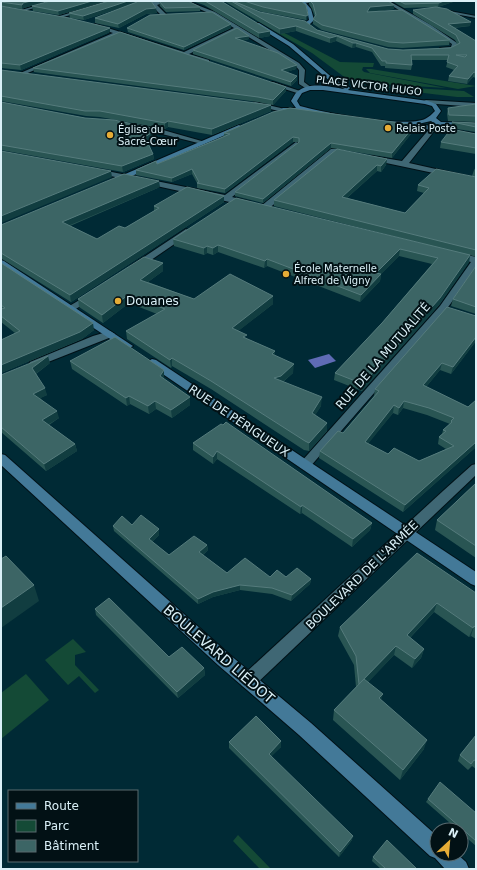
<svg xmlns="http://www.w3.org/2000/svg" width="477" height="870" font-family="'DejaVu Sans',sans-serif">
<rect width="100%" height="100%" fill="#002a35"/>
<!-- green -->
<g fill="#144a36">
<path d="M229,4L340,62L374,63L373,67H363L362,70L364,72L446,88L363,83L347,79L312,53Z"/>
<path d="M366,69H371L476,86L458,89L370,73Z"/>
<path d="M362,85L464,91L474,97H457L399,90L400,88L391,87L388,88Z"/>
<path d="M73,639L86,652L75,655V665L99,690L95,693L79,676L68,685L45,660Z"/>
<path d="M26,674L49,700L1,739V693Z"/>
<path d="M238,835L271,869H258L259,868L233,841Z"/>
</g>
<!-- water -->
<path fill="#5f6bb5" d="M329,354L336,361L315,368L308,360Z"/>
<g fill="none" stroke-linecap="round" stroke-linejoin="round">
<defs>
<g id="street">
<path d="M52,1H59L20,12L18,11Z"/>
<path d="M111,1H118L60,18L56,17Z"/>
<path d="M148,1L160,2V4L157,5L167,15V17H163L152,6L153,4L148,3Z"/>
<path d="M181,1H187L215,12L299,63L305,70L304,82L312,88L307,89L299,84V70L295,65L237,30L189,54L209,60V62L207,63L118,34L23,75L18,74L113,33L93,26L95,24L184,52L234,28L211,14Z"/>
<path d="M307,1H315L304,4L302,3Z"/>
<path d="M384,1H389L431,25L457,43L456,48L453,50H440V48L451,47L452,44L427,27Z"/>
<path d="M434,8L476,16V18L434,10Z"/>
<path d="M269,82H273L303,92L300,94L269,84Z"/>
<path d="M426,100L476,103V107L424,103V101Z"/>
<path d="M255,102L285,109L286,110L283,112L253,105V103Z"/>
<path d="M140,125L163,130L205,142L202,144L138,128L137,127Z"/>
<path d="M433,126L476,134V138L435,130L409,163L476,178V182L372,160L368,158L372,156L402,161L431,127Z"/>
<path d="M296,142L299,144L298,145L232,197L251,202V206H248L97,173L93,171L97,169L225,195Z"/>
<path d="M331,149H337L338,151L267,210H261V206Z"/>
<path d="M186,229L190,232L189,234L138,269H132L130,267L132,265Z"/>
<path d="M455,252L476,257V268L446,310L309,468L305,469L301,468L299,465L301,462L440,306L471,262L452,257L451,255L452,253Z"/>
<path d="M93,292L96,293L98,295L96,297L74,310H68L66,308Z"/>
<path d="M110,331L115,334L114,336L38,366H30L29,364L30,362L93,336Z"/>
<path d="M476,464V475L254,686L248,688L242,686L240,681L242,676L443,491L472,465Z"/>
</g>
<g id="secondary">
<path d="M299,1H304L311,9L314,20L309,25L291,22L293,21L306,22L309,20L307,9Z"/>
<path d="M255,23H259L293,44L335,80L349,87L350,88L348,90L428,101L436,104L441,111L436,118L441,122L476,123V127L440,126L433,130L415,128L413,127L412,125L369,122L309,112L281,111L280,110L283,108H296L291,101C293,98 295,93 298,91C310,81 331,87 345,89L331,82L289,46L255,25ZM310,90H323L425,104L432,106L435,111C432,114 429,117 425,119C403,128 325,113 300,106L297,101L302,93ZM431,121L435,124L432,126L418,124Z"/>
<path d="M239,125L242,127L241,128L116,183H113L109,181Z"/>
<path d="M1,260L4,261L133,346L128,349L124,348L1,267Z"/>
<path d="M152,359L156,360L476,572V586L471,584L148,364L147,362Z"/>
<path d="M1,454L5,455L230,655L311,723L437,836V854H457L466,862L469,869H445L435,858L430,856L299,735L218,665L1,465Z"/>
</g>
</defs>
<!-- street casing -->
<use href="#street" stroke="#001117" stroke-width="2"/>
<!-- secondary casing -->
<use href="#secondary" stroke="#001117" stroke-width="2"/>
<!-- street -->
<use href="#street" fill="#3f6774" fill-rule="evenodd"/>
<!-- secondary -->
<use href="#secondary" fill="#437998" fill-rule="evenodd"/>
</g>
<!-- wall -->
<g fill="#295553" fill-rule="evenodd">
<path d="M1,1H47L24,8L22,9L1,6Z"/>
<path d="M106,1L59,15L33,11L32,6Z"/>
<path d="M109,1H151L157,13L146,14L119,28L95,23V18L137,2L84,20L70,18L69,13Z"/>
<path d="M159,1L200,7V11L166,12L160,6Z"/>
<path d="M192,1H221L270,31V36L259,38L204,5Z"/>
<path d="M224,1H301L307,19L306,20L263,12L236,3L260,12L317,30L388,49L403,50L450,48L457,44L455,40L413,14V10L470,26L454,28L476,41V78L473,77L467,84L448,81L449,76L454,70L446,67L448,60H412V65L411,70L385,68V66H381L372,52L356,47L352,48L336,41L330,43L296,31L280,34Z"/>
<path d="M309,1H388L394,5V9L370,12L450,40L449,45L402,48L388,47L322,30L313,24V19L315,17L312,9L309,4Z"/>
<path d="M392,1H456L438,7L404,8Z"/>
<path d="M1,6L110,28V32L21,70L1,68Z"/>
<path d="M231,24V28L184,50L128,32L127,28Z"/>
<path d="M237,28L249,39L242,41L297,65L296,69L286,72L297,80L291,86L193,54V50Z"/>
<path d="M33,68L286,87V91L273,105L258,102L34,72Z"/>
<path d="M1,70L271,111L212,135L168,127L165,129L100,117L86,116L1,101Z"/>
<path d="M1,102L85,118L157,129V134L147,141L153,154L154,159L123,172L1,150Z"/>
<path d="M476,104V122L448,121L447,114L448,108Z"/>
<path d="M452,122L476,123V132L451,128Z"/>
<path d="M415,125L414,130L392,158L331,148L263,203L235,196V192L299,142H293L225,193L197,188V183L192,174L172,182L136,175V170L157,164L224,136V133Z"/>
<path d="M476,134V154L440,148L441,142Z"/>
<path d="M387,159L386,165L381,172L377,171L347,198L405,213L424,193L417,191L418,185L476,177V257L470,255L469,262L439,305L362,391L334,380L335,373L382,323L432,264L399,256L381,274L380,281L360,302L267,266L264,268L218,252L213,255L207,253L204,255L174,246L173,239L424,244L274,206V200Z"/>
<path d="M476,167V177L472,176L474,170Z"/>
<path d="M160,187L70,226L97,239L125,228L154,211V206L224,196V202L71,302L2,259H1V225Z"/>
<path d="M1,263L94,330L82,339L1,373V340L15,333L1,322Z"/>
<path d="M163,263V271L148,282L194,299L273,296V304L238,331L247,339L275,351V356L293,373L283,382L321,406L315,415L327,431L309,451L304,450L211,389L172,366L171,368L127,339L126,331L157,314L129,303L103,323L79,307L78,299Z"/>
<path d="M476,266V314L451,306L453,299Z"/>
<path d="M476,316V341L451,374L440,370L426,387L468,407L476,400V447L403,512L319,458L320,451L343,433L374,396L375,389ZM403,408L427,415L450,424L443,430L442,434L439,437L438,444L446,449L419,461L388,454L368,443L393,413L398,415Z"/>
<path d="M70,361L164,378V379L190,405L172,418L156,409L149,414L130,404L127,406L72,369Z"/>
<path d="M50,363L36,374L47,395L40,398L59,418L49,425L75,444L77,451L46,471L1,432V375Z"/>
<path d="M223,425L372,523L370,530L352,547L302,513L300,514L217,459L213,464L193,450V443Z"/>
<path d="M476,483V558L435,530L437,520Z"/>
<path d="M132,525L159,529V535L152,542L169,555L207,545L208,550L203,555L227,573L270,577H286L311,579L310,584L291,601L272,594L240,590L213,597L198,604L114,531L113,526Z"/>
<path d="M476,593V639L471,636L469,637L434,612L410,638L424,649L421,658L412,668L394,655L368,682L381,700L424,749L400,780L333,720L334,710L356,687L354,665L338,636L340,627Z"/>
<path d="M95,609L169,657L204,668L205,675L178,698L96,615Z"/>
<path d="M476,735V769L472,766L468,770L458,761L460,755Z"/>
<path d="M281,741V747L271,756L352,840L339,857L229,748V742Z"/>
<path d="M428,799L476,813V846L461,833V830H458L426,802Z"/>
<path d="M373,857L417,869H381L372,861Z"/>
</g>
<!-- shaded-wall -->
<g fill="#113d40">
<path d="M31,1H47L24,8L22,9V5L23,3Z"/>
<path d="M92,1H106L59,15L58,11Z"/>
<path d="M128,1H138V2L84,20L83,16Z"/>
<path d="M444,1H456L438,7L439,3Z"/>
<path d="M394,5V9L367,12L370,7Z"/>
<path d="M156,8L157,13L146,14L119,28L118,24L146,9Z"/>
<path d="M308,15L307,19L306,20V16Z"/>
<path d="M471,22L470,26L447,28L448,24Z"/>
<path d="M231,24V28L184,50V47Z"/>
<path d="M296,26V31L280,34V29Z"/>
<path d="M110,28V32L21,70L20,65Z"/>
<path d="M270,31V36L259,38V33Z"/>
<path d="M249,36V39L235,42V38Z"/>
<path d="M337,36L336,41L330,43V38Z"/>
<path d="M353,43H356V47L352,48Z"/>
<path d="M297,65L296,69L280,74L281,70Z"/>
<path d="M474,72L473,77L467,84L468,79Z"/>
<path d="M297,76V80L291,86V82Z"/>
<path d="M286,87V91L273,105V100Z"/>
<path d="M271,105V111L212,135V129Z"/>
<path d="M168,121V127L165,129V123Z"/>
<path d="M415,125L414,130L392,158V153Z"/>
<path d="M157,129V134L145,142V137Z"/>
<path d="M293,137V142L225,193V189Z"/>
<path d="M331,143V148L263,203V199Z"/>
<path d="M153,154L154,159L123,172L122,166Z"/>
<path d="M387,159L386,165L381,172V166Z"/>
<path d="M377,165V171L341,203L342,197Z"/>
<path d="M192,169V174L172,182V178Z"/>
<path d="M111,171L112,177L1,223V216Z"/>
<path d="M159,181L160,187L63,228L62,222Z"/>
<path d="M224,196V202L71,302L70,295Z"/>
<path d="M218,245V252L213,255V248Z"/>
<path d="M207,246V253L204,255V248Z"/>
<path d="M400,249L399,256L381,274L380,281L360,302L361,295L376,273Z"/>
<path d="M470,255L469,262L439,305L362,391L363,384Z"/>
<path d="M267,259V266L264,268L265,261Z"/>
<path d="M163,263V271L141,287L140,280Z"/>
<path d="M128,295L129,303L103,323L102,315Z"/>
<path d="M273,296V304L232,336V328Z"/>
<path d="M93,323L94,330L82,339L1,373V365Z"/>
<path d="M476,337V341L451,374L453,367Z"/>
<path d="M275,351V359L272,354Z"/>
<path d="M48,356L50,363L34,375L32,368Z"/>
<path d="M172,358V366L171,368L170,360Z"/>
<path d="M442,363L440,370L422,392L423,385Z"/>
<path d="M294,364L293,373L280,384L274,378Z"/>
<path d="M164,370V378L160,384V376Z"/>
<path d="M45,388L47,395L35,401L33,394Z"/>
<path d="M129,396L130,404L127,406L126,398Z"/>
<path d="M190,397V405L172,418L171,410Z"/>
<path d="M322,397L321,406L311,422L312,413Z"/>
<path d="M155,401L156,409L149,414L148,406Z"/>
<path d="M404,401L403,408L398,415L399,408Z"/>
<path d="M394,405L393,413L364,449L365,442Z"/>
<path d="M57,411L59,418L44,427L42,420Z"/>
<path d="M327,423V431L309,451V443Z"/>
<path d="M476,442V447L403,512L405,505Z"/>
<path d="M75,444L77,451L46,471L44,464Z"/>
<path d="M217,451V459L213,464V457Z"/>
<path d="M302,505V513L300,514L301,507Z"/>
<path d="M372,523L370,530L352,547L353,539Z"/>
<path d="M159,529V535L150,544L149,539Z"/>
<path d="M207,545L208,550L200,557L199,552Z"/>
<path d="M311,579L310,584L291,601L292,595Z"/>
<path d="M34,585L39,601L1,628V608Z"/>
<path d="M240,585V590L213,597L198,604V599L213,592Z"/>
<path d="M437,603L434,612L404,644L407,635Z"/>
<path d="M474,626L471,636L469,637L473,628Z"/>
<path d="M396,646L394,655L357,694L359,685Z"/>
<path d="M424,649L421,658L412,668L415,659Z"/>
<path d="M204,668L205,675L178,698L177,692Z"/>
<path d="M383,694L380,704L379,698Z"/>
<path d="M427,740L424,749L400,780L403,770Z"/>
<path d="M281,741V747L269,759V754Z"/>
<path d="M353,836L352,840L339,857L340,852Z"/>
</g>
<!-- building -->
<g fill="#3c6565" stroke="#557b7c" fill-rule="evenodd">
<path d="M1,1H31L23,3L22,5L1,2Z"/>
<path d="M50,1H92L58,11L32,6Z"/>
<path d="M109,1H128L83,16L69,13Z"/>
<path d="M137,1H151L156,8L146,9L118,24L95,18L137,2Z"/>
<path d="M159,1H188L200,7L165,8Z"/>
<path d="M205,1H221L270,31L259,33Z"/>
<path d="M231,1H233L260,12L305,21L317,30L388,49L403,50L450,48L460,43L456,35L413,10L436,7L447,9L471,22L448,24L476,41V73L474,72L468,79L449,76L458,66L447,62L449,55H411L412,65L386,63V61H382L372,48L356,43H353L337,36L330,38L296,26L280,29ZM456,55H467L465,57Z"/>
<path d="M244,1H301L306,5L308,15L306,16L263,7Z"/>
<path d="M310,1H388L394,5L370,7L367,12L402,10L450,40L403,43L389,42L322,25L313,19L316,15L313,4Z"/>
<path d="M399,1H444L439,3L405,4Z"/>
<path d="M1,6L69,18L110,28L20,65L1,63Z"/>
<path d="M212,12L231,24L184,47L127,28L150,15Z"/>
<path d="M237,28L249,36L235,38L278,53L297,65L281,70L297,76L291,82L193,50Z"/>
<path d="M120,32L286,87L273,100L258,97L33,68Z"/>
<path d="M1,70L271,105L212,129L168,121L165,123L100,111H85L1,96Z"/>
<path d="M1,102L85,118L114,120L157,129L145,137L153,154L122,166L1,145Z"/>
<path d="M476,104V116L449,115L448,108Z"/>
<path d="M290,108L415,125L392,153L331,143L263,199L235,192L299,142V138L293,137L225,189L197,183L199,182L192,169L172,178L136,170L156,161L157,164L216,140L230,134L224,133L273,112Z"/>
<path d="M452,122L476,123V127Z"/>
<path d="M451,129L476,134V148L441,142Z"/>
<path d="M337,149L387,159L381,166L377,165L342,197L405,213L429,188L418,185L436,169L476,177V250L274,200Z"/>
<path d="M1,151L111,171L1,216Z"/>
<path d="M124,174L159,181L62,222L97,239L119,226L125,228L159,208L154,206L187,187L224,196L70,295L1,253V225Z"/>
<path d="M236,198L470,255L440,298L363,384L335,373L382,323L438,258L400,249L376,273L381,274L361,295L267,259L265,261L218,245L213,248L207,246L204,248L173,239Z"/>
<path d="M144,257L163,263L140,280L194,299L230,274L273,296L232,328L247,335L243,337L275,351L272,354L294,364L281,376L274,378L322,397L312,413L327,423L309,443L305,441L211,381L172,358L170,360L126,331L165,309L128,295L102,315L78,299Z"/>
<path d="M1,263L93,323L80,332L1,365V340L20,331L1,316V309L5,308L1,305Z"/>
<path d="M476,266V307L453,299Z"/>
<path d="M447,307L476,316V337L453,367L442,363L423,385L468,407L476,400V442L405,505L320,451L338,431L343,433L379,391L375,389ZM404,401L429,408L454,418L451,421L452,422L443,430L446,431L439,437L454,446L419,461L394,448L388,454L365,442L394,405L399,408Z"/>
<path d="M115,337L164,370L160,376L190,397L171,410L155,401L148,406L129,396L126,398L70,361Z"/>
<path d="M48,356L32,368L45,388L33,394L57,411L42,420L75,444L44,464L1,427V375Z"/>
<path d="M226,422L372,523L353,539L302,505L301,507L217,451L213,457L193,443L221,424L223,425Z"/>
<path d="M476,483V546L437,520Z"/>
<path d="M141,515L159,529L149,539L169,555L194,536L207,545L199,552L227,573L245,558L270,577L277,570L286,577L297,568L311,579L292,595L272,588L240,585L213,592L198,599L113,526L122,516L132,525Z"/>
<path d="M417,553L476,593V628L474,626L473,628L437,603L407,635L424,649L415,659L396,646L359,684L356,656L340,627Z"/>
<path d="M6,556L34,585L1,608V559Z"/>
<path d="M109,598L169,657L182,647L204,668L177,692L95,609Z"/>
<path d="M364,679L383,694L379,698L427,740L403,770L334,710Z"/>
<path d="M256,716L281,741L269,754L353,836L340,852L229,742Z"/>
<path d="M476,735V761L474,760L471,764L460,755Z"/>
<path d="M440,782L476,813V841L428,799Z"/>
<path d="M387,840L417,869H386L373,857Z"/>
</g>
<!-- markers -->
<g fill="#e6ac36" stroke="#021115" stroke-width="1.5">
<circle cx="388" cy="128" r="4"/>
<circle cx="110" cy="135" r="4"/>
<circle cx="286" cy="274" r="4"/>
<circle cx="118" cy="301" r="4"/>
</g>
<g text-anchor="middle" stroke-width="4" stroke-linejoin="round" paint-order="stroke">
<!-- far-street labels -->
<g font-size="10" fill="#daf0f7" stroke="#021115">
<text transform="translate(369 85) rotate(7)" y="4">PLACE VICTOR HUGO</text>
</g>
<!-- far-poi labels -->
<g font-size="10" fill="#daf0f7" stroke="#021115" text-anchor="start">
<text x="396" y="132">Relais Poste</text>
<text x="118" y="133">Église du<tspan x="118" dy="12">Sacré-Cœur</tspan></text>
<text x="294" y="272">École Maternelle<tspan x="294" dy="12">Alfred de Vigny</tspan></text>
</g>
<!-- poi labels -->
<g font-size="12" fill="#daf0f7" stroke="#021115" text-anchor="start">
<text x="126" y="305">Douanes</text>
</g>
<!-- street labels -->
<g font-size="12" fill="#daf0f7" stroke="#021115">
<text transform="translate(383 356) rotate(-49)" y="4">RUE DE LA MUTUALITÉ</text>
<text transform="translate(239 421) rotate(34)" y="4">RUE DE PÉRIGUEUX</text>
<text transform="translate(362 575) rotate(-44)" y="4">BOULEVARD DE L'ARMÉE</text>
</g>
<!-- near-street labels -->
<g font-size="14" fill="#daf0f7" stroke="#021115">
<text transform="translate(219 654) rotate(41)" y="5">BOULEVARD LIÉDOT</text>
</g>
</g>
<!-- border -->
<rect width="477" height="870" fill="none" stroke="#daf0f7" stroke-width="4"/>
<!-- legend -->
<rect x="8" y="790" width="130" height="72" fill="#021115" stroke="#586a6f"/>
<rect x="16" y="803" width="20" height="6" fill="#437998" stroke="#586a6f"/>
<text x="44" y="810" font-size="12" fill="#daf0f7">Route</text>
<rect x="16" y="820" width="20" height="12" fill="#144a36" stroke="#586a6f"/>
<text x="44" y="830" font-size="12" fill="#daf0f7">Parc</text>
<rect x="16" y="840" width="20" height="12" fill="#3c6565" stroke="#586a6f"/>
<text x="44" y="850" font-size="12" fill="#daf0f7">Bâtiment</text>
<!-- north arrow -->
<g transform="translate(449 842) rotate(26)"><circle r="19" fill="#021115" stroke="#586a6f"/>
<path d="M0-3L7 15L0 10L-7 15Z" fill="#e6ac36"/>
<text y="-6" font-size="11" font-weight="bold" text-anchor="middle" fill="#daf0f7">N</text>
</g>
</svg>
